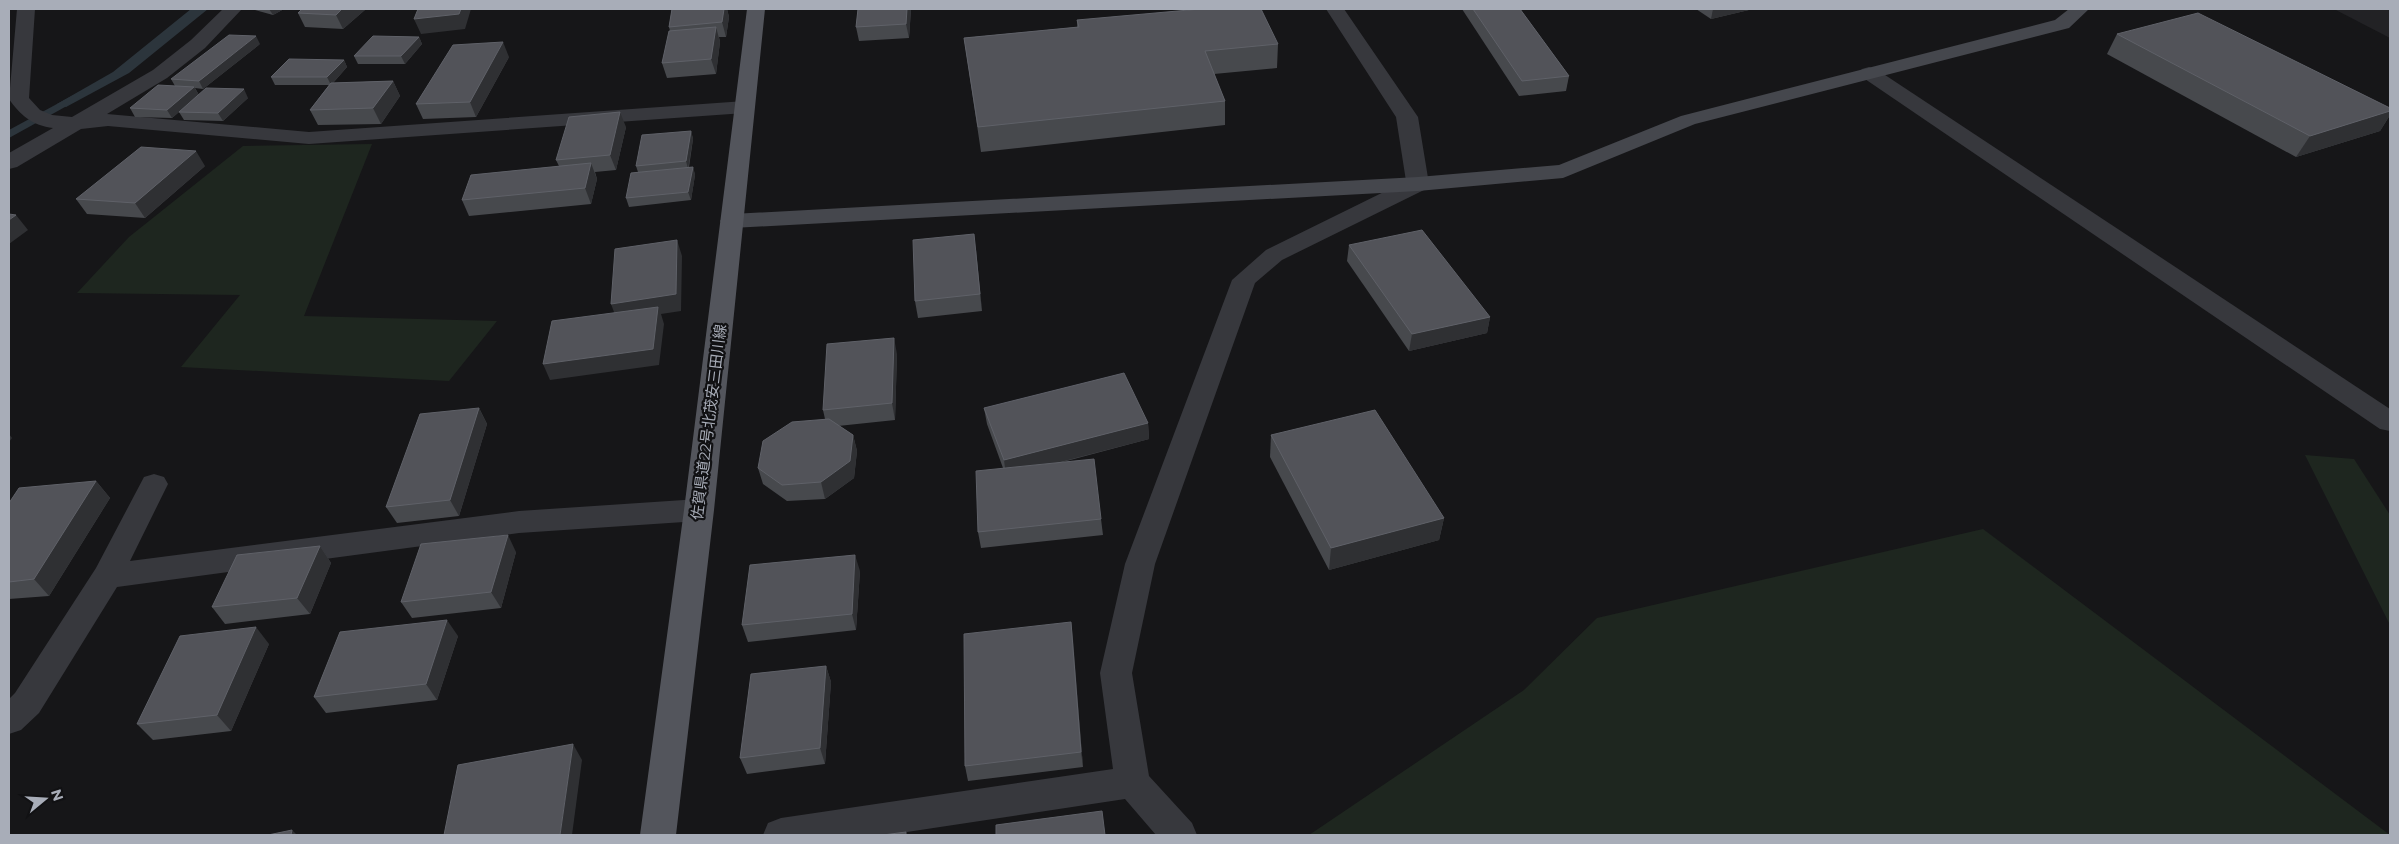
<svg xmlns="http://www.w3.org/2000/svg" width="2399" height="844" font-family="Montserrat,'Noto Sans JP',sans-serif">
<rect width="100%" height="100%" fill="#161618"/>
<!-- built -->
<path fill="#222225" d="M2334,9H2390V38Z"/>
<!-- green -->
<g fill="#1e261f">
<path d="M372,144L304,316L497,321L449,381L181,367L240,295L77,293L129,237L243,146Z"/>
<path d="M2305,455L2354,459L2390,515V625Z"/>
<path d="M1983,529L2390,835H1309L1524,690L1597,618Z"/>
</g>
<!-- water -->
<path fill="#2c353c" d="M191,9H208L129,73L66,107L57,104L113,72Z"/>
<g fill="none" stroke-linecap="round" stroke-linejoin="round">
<!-- stream -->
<path fill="#2c353c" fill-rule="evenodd" d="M79,92L83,93V97L9,138V130Z"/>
<!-- street -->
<g fill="#37383d" fill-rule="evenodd">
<path d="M17,9H35L29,98L40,110L52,115L72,117L153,70L191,40L223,9H242L205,48L167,78L107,114L309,132L745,101L752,103L755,107L752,111L745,113L309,144L108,126L81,129L17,167L9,169V153L53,128C33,126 19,114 9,99Z"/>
<path d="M1326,9H1344L1418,117L1429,184L1426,189L1282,260L1255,283L1155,564L1132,673L1149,776L1192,823L1197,835H1156L1125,799L887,835H763L768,823L781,818L1113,769L1100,673L1125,564L1232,280L1266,250L1406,181L1396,117Z"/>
<path d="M1869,67L1876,69L2390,409V431L2380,429L1862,77L1859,73L1862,69Z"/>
<path d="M154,474L164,477L168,484L130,561L519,511L699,499L709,502L714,510L709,518L699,521L519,533L117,587L39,713L21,730L9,734V699L15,693L96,568L144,477Z"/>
</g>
<!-- secondary -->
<path fill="#45474d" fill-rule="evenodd" d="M2069,9H2089L2069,28L1695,124L1563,178L1418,191L732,228L724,226L720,221L724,216L732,214L1418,177L1559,165L1681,116L2055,20Z"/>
<!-- primary -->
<path fill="#53555c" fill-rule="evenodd" d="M747,9H765L714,510L676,835H640L684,510Z"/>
</g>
<!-- wall -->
<g fill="#47494d">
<path d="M255,9H284L273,15L255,10Z"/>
<path d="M302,9H366L343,29L305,27L298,13Z"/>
<path d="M672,9H727L729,17L726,37H719L720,42L716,74L667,78L662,63L670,31L669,27Z"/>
<path d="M858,9H911L909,38L859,41L856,27Z"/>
<path d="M1462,9H1520L1569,76L1566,91L1519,96Z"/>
<path d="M1696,9H1753L1711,19Z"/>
<path d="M1077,20L1278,44L1277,68L1214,74L1225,101V125L981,152L964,38L1077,27Z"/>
<path d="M2117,34L2390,108V115L2380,131L2296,157L2107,54Z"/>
<path d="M419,37L422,44L405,64H358L354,56Z"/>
<path d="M260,44L203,89L195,88L199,95L248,98L223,121L184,120L179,112L172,118L135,117L130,108L175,86L171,79Z"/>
<path d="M509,57L476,117L423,119L416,104Z"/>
<path d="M344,60L347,67L333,83L393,81L400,96L381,124L318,125L310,110L329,85H275L271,77Z"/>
<path d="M626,127L616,170L595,172L597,179L591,204L469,216L462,200L559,166L556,160Z"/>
<path d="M691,131L693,139L689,167H693L695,175L691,200L629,207L626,198L638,172L636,166Z"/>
<path d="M205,166L145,218L87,214L76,199Z"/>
<path d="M1349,245L1490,317L1487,333L1409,351L1347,261Z"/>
<path d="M976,250L982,311L918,318L915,301Z"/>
<path d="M897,354L895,420L838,426L853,435L857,451L854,478L825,499L787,501L763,484L758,468L825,419L823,410Z"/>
<path d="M479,408L487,424L459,516L397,523L386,507Z"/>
<path d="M984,408L1148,423L1149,439L1059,463L1101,519L1103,535L981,548L978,532L1003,468L987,424Z"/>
<path d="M1271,435L1444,518L1439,540L1329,570L1270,457Z"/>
<path d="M96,481L110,498L49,596L9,599V503Z"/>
<path d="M320,546L331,563L310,614L225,624L212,607Z"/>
<path d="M516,552L501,608L412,618L401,602Z"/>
<path d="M860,571L856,630L748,642L742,625Z"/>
<path d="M1071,622L1083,767L968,781L965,766Z"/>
<path d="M458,636L437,700L326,713L314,697Z"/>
<path d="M269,644L231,731L153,740L137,724Z"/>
<path d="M826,666L831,682L825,764L747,774L740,758Z"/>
</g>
<!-- shaded-wall -->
<g fill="#2f3033">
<path d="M269,9H284L273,15Z"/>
<path d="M342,9H366L343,29L336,15Z"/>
<path d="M461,9H471L465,29L421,34L414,19Z"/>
<path d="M724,9H727L729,17L726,37L722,22Z"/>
<path d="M907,9H911L909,38L906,24Z"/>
<path d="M1713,9H1753L1711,19Z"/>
<path d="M716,27L720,42L716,74L711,59Z"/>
<path d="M256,36L260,44L203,89L199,81Z"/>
<path d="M419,37L422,44L405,64L401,56Z"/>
<path d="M503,42L509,57L476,117L470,102Z"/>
<path d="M344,60L347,67L331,85L327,77Z"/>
<path d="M393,81L400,96L381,124L373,108Z"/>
<path d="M194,87L199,95L172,118L167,110Z"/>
<path d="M244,89L248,98L223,121L218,113Z"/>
<path d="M2390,111V115L2380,131L2296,157L2310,136Z"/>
<path d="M620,112L626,127L616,170L610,155Z"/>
<path d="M691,131L693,139L688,169L686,161Z"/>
<path d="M196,151L205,166L145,218L135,203Z"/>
<path d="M591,163L597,179L591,204L585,188Z"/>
<path d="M693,167L695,175L691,200L688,192Z"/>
<path d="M16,215L28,230L9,244V220Z"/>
<path d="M974,234L976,250L982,311L980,294Z"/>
<path d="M677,240L682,256L681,311L661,314L664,324L659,365L550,380L543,364L617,320L611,304Z"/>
<path d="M1490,317L1487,333L1409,351L1412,334Z"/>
<path d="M894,338L897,354L895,420L892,403Z"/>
<path d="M479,408L487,424L459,516L450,500Z"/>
<path d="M1148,423L1149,439L1006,476L1004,460Z"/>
<path d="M9,434L12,438L9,442Z"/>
<path d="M853,435L857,451L854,478L825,499L821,482Z"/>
<path d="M96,481L110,498L49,596L34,579Z"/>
<path d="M1444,518L1439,540L1329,570L1331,548Z"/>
<path d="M508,535L516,552L501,608L491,592Z"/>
<path d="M320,546L331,563L310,614L297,598Z"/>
<path d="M855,555L860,571L856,630L852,614Z"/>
<path d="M447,620L458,636L437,700L426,684Z"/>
<path d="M1071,622L1073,638L1083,767L1081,752Z"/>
<path d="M256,627L269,644L231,731L217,715Z"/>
<path d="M826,666L831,682L825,764L820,748Z"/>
<path d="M573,744L582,760L572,835H560Z"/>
<path d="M292,830L297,835H291Z"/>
</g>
<!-- building -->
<g fill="#525359" stroke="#5f6168">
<path d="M302,9H342L336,15L298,13Z"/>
<path d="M418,9H461L459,14L414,19Z"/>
<path d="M672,9H724L722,22L669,27Z"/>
<path d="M858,9H907L906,24L856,27Z"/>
<path d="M1200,9H1261L1278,44L1205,51L1225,101L978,127L964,38L1079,27L1077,20Z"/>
<path d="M1473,9H1520L1569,76L1522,81Z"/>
<path d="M2198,13L2390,108V111L2310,136L2117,34Z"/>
<path d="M716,27L711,59L662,63L669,31Z"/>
<path d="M229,35L256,36L199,81L171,79Z"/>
<path d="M373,36L419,37L401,56H354Z"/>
<path d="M503,42L470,102L416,104L453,45Z"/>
<path d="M289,59L344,60L327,77H271Z"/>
<path d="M393,81L373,108L310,110L331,83Z"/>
<path d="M158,85L194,87L167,110L130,108Z"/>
<path d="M206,88L244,89L218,113L179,112Z"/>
<path d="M620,112L610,155L556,160L569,117Z"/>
<path d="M691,131L686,161L636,166L642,135Z"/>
<path d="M141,147L196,151L135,203L76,199Z"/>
<path d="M591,163L585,188L462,200L471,175Z"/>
<path d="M693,167L688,192L626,198L631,173Z"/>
<path d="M9,214L16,215L9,220Z"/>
<path d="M1422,230L1490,317L1412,334L1349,245Z"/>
<path d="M974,234L980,294L915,301L913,240Z"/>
<path d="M677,240L676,294L611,304L615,249Z"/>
<path d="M658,307L653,349L543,364L552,321Z"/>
<path d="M894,338L892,403L823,410L827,344Z"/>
<path d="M1124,373L1148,423L1004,460L984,408Z"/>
<path d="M479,408L450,500L386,507L420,414Z"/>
<path d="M1375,410L1444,518L1331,548L1271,435Z"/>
<path d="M829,419L853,435L850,461L821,482L782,485L758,468L763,441L792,422Z"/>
<path d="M1094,459L1101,519L978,532L976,471Z"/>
<path d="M96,481L34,579L9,582V503L19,488Z"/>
<path d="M508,535L491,592L401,602L421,544Z"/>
<path d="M320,546L297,598L212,607L237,555Z"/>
<path d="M855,555L852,614L742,625L750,565Z"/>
<path d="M447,620L426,684L314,697L340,632Z"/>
<path d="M1071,622L1081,752L965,766L964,634Z"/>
<path d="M256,627L217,715L137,724L180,636Z"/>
<path d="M826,666L820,748L740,758L751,674Z"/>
<path d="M573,744L560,835H444L458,765Z"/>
<path d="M1102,811L1105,835H996V825Z"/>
<path d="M292,830L291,835H268Z"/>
<path d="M906,832V835H883Z"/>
</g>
<g text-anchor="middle" stroke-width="4.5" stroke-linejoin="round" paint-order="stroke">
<!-- street labels -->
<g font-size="15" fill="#a8adb8" stroke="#111113">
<text transform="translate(709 422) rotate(-83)" y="5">佐賀県道22号北茂安三田川線</text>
</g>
</g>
<!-- border -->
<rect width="2399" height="844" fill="none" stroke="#a8adb8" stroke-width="20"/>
<!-- north arrow -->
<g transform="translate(45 799) rotate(72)" stroke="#111113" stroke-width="4" paint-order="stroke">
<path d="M0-4L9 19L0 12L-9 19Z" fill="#a8adb8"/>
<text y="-8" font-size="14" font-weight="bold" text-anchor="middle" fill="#a8adb8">N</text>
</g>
</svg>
